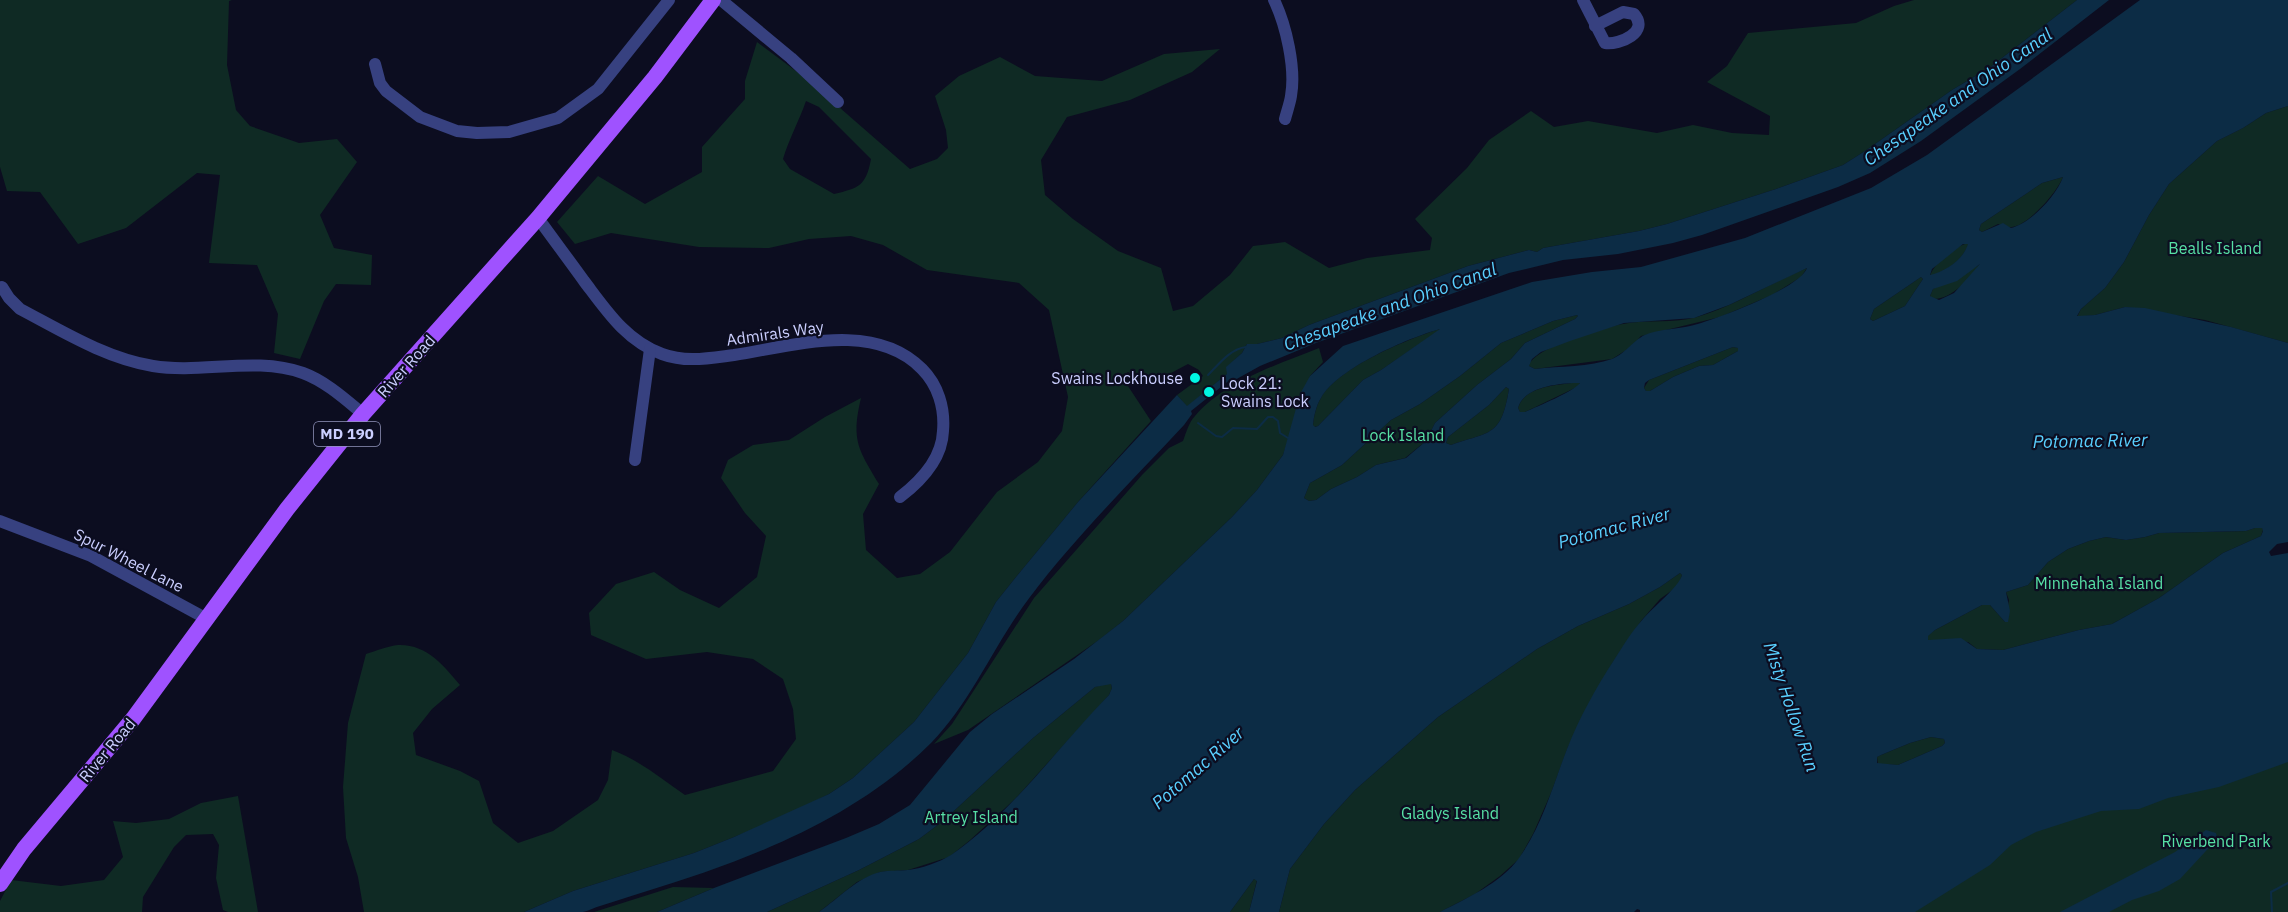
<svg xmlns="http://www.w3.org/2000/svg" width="2288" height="912" font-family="'IBM Plex Sans',sans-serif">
<rect width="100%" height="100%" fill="#0c0d20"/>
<!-- green -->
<g fill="#0f2a24" fill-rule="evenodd">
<path d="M0,0H232L229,1L227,65L236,110L250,126L299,143L337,139L357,162L320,215L334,248L372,255L371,285L336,284L324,301L300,359L274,353L278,314L257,265L209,263L220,175L197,173L126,228L78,244L40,192L7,191L0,167Z"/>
<path d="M1914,0H2077L1989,68L1952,90L1865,151L1843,165L1776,189L1667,224L1639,231L1543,248L1537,252L1529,250L1468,266L1309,325L1282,338L1257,344H1247L1242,353L1227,367V374L1187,407L1177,395L1203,376L1199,370L1188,364L1154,382L1143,375L1137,378L1128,372L1122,377L1151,421L1078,502L1016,577L996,602L968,653L914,722L853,778L829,794L784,817L694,853L573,891L524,912H364L358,877L346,838L343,787L348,723L366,654C376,651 388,646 398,645C427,644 444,666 460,685L432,709L413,733L416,755L460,771L479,781L493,823L518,843L553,831L598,800L608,780L612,750C639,760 662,779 685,795L773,771L796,739L793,709L783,679L753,659L707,652L646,659L591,635L589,613L616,584L654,572L680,590L719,608L757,577L766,536L745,513L721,478L728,460L753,445L789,440L825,417L861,398C851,440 858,449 879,484L863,514L866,550L897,578L920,574L950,552L997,492L1038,462L1062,431L1068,397L1049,310L1019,283L927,270L883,245L851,236L809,239L769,248L699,247L611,233L575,244L557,222L598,176L645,204L702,172V147L745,99V81L757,42L808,80L910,169L937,159L948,148L946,130L935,96L959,76L1000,57L1035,76L1102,81L1164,54L1220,49L1192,72L1130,100L1067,117L1041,160L1045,195L1073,219L1118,251L1161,268L1173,311L1193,306L1230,275L1253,246L1285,242L1329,268L1367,258L1430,250L1432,238L1415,219L1467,168L1489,140L1531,111L1554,127L1588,121L1657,133L1693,125L1732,133L1769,135L1770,116L1707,82L1727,66L1748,33L1856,23L1894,6ZM806,101L819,107L871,159C866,186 859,188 834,194L790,169L783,159C789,139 799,121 806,101Z"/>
<path d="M2288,106V343L2205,320L2125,307L2095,315L2077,317L2081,309L2105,288L2124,262L2149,215L2169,184L2217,141L2243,128L2266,113Z"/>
<path d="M2063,177C2058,191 2028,226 2012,227C2008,228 2002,225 1998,224L1982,232L1979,230L1981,224L2042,183Z"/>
<path d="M1969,243C1963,260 1947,271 1930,276C1933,264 1956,245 1969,243Z"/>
<path d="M1981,264C1973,277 1949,301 1932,299L1930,296L1933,289Z"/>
<path d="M1807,268L1801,277L1772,295L1720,317L1641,336L1631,347L1612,359L1535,369L1529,366C1532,348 1605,327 1623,324C1647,319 1674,324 1697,317C1736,305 1770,283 1807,268Z"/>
<path d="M1921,277L1923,279L1905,306L1873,321L1870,319L1874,309Z"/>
<path d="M1577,315L1578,316L1575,319L1525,343L1511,359L1477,385L1435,423L1426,441L1405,458L1376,465L1357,477L1331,489L1316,500L1309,501L1304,498L1310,483L1342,465L1391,420L1420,404L1460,376L1501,343L1553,321Z"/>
<path d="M1443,328L1381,370L1363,380L1318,426L1314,427L1313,425C1314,416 1316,406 1321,398C1338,367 1410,338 1443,328Z"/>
<path d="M1733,347L1738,348V351L1713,365L1699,366L1673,377L1650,391H1646L1644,388L1649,380Z"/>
<path d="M1319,348L1323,362L1310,376L1283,455L1257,490L1232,517L1123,621L1099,640L968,730L934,744L952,724L1034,598L1142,475L1169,448L1183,441C1186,433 1189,422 1195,416C1225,381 1277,365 1319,348Z"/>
<path d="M1580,382L1579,386L1525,412H1520L1518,408C1525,385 1560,385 1580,382Z"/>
<path d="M1506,387L1509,389C1501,437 1491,431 1451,445L1446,443L1448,437L1489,405Z"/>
<path d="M2255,528H2262L2263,530L2261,536L2223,553L2159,598L2112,624L2079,630L2003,650L1977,649L1968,642L1928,640L1927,636L1935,630L1982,605H1990L2005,622L2009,600L2006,592L2028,585L2048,562L2068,549L2089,541L2106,537L2126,540L2145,537L2159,533L2246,531Z"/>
<path d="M1680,573L1682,575L1678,586L1660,599L1641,621L1613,662L1588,706L1568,747L1551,793L1533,834L1519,859L1500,876L1475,894L1440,912H1279L1290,869L1324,824L1355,790L1438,717L1537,649L1578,626L1629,604L1660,587Z"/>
<path d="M1105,684H1111L1112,688L1109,695L1015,799L969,841L949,857L908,870L880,872L857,882L819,912H767L859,870L919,839L943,821L1033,738L1095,687Z"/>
<path d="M1931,737L1944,739L1945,743L1942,746L1898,765L1878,764L1877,757L1881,755L1910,743Z"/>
<path d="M2288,756V912H1899L2016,831Z"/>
<path d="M238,796L258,912H228L223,910L216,878L219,845L213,834L186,835L174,847L143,897L142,912H0V901L11,880L61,886L104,880L123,857L113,821L136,823L169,819L201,803Z"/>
<path d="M1254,879L1257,880L1249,912H1230Z"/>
<path d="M673,887L714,888L657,912H594Z"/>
</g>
<!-- water -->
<g fill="#0c2c45" fill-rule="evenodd">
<path d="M2077,0H2109L2020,69L1921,141L1870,173L1838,187L1702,235L1673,243L1618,254L1563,260L1509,273L1316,343L1260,366L1233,381L1231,379L1191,411L1192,414L1184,425C1132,481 1076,536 1030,597C994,644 972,701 931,743C854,820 746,861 644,892C629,897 615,901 600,906C595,907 589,911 583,912C565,912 543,912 524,912L573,891L694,853L734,837L829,794L853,778L914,722L968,653L996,602L1016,577L1078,502L1177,395L1187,406L1227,374L1226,367L1242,353L1247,344H1257L1282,338L1309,325L1468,266L1529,250L1537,252L1543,248L1639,231L1667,224L1776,189L1843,165L1865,151L1952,90L1989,68Z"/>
<path d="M2140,0H2288V106L2266,113L2243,128L2217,141L2169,184L2149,215L2124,262L2105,288L2081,309L2077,316L2095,315L2125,307L2145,308L2231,327L2288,343V542L2277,544L2269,552L2271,556L2288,553V762L2219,787L2168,798L2139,809L2101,811L2036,832L2011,845L1990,865L1915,912H1640V910L1637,909L1634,912H1440C1467,898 1501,883 1519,858C1542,826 1553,785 1567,749C1579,718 1596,688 1614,660C1623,646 1632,631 1643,619C1653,607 1679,587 1682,575L1680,573L1660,587L1629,604L1578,626L1537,649L1438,717L1355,790L1324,824L1290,869L1279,912H1249L1257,881L1254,879L1230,912H819C839,898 857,878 880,872C890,870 898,871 908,870C920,869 940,862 951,855C1010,815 1059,746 1109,695L1112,688L1111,684L1095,687L1033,738L943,821L919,839L859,870L767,912H657L714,888L846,838L879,824L910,805L970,732L992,714L1074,659L1123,621L1232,517L1257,490L1283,455L1300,394L1310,376L1343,346L1532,282L1592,272L1641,267L1745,238L1871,188L1927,155ZM2063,177C2056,196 2031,223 2011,228L2003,223L1982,232L1979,230L1981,224L2042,183ZM1963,244H1968C1963,260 1946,271 1930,275L1932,269ZM1980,264L1954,293L1939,300L1930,296L1933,289L1957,281ZM1807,268C1801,288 1712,321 1690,326C1677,329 1663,329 1650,333C1635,337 1627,353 1612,359C1590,367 1559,366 1535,369L1529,366L1532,359L1541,352L1570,341L1624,323L1694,318L1729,305ZM1921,277L1923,279L1905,306L1873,321L1870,319L1874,309ZM1577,315L1578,316L1575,319L1525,343L1511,359L1477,385L1435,423L1426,441L1406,458L1376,465L1357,477L1331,489L1316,500L1309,501L1304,498L1310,483L1342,465L1391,420L1420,404L1460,376L1501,343L1553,321ZM1440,329L1381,370L1363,380L1318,426L1315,427L1313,425C1314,416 1316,406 1321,398C1338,368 1408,338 1440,329ZM1733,347L1738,348V351L1713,365L1699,366L1673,377L1650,391H1646L1644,388L1645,383L1649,380ZM1580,383C1573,392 1538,406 1525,412H1520L1518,408C1524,386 1561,383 1580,383ZM1506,387L1509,389C1501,437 1491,431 1451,445L1446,443L1448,437L1489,405ZM2255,528H2262L2263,531L2261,536L2223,553L2159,598L2112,624L2079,630L2003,650L1977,649L1961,638L1928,640V636L1935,630L1982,605H1990L2005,622H2008L2010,611L2006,592L2028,585L2048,562L2068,549L2089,541L2106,537L2126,540L2145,537L2159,533L2246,531ZM1931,737L1944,739L1945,743L1942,746L1898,765L1877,763V757L1881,755L1910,743Z"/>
<path d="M2206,830L2216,833L2217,839L2180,879L2159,891L2132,900L2109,912H2060L2175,852Z"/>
</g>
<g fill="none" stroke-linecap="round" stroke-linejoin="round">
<!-- stream -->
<g stroke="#0c2c45" stroke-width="2">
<path d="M1208,375C1219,364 1230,349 1246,347"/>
<path d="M1198,423L1216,436L1222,437L1233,428L1257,429L1268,417H1273L1278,421L1280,433L1288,438"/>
<path d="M2272,912L2271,892L2288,883"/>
</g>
<!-- minor -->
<g stroke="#374180" stroke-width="12">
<path d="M721,0L791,58L838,102"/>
<path d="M1274,0C1286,25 1296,68 1291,96C1290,103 1287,111 1285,119"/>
<path d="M1583,0L1605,43C1620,45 1650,32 1634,14L1623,12L1595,26"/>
<path d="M375,64L380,83L386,91L420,117L457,131L477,133L509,132L558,118L598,89L669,0"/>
<path d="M538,218C553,239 569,260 584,281C606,310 626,341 662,354C686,363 710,358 734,355C793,346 874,320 922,369C938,385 945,408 943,431C942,459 921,481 900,497"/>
<path d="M2,287L9,298L20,309C62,331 105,358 153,366C202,374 255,356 303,373C325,381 345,399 363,414"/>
<path d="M635,460L650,349"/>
<path d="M0,521L91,556L207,619"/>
</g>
<!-- major -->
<path stroke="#9f52ff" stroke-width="16" d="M0,884L24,849L133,719L287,509L363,414L538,218L655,77L713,0"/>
</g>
<!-- markers -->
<g fill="#00f6e3" stroke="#0c0d20" stroke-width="2">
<circle cx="1195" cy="378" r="6"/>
<circle cx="1209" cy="392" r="6"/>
</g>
<g text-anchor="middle" stroke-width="4.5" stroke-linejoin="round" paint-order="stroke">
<!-- shield labels -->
<rect fill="#0c0d20" stroke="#9295bc" stroke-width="1.5" x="314" y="422" width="66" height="24" rx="4.5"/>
<g font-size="15" font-weight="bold" fill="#cbcfff">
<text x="347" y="439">MD 190</text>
</g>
<!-- park labels -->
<g font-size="16" fill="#57e0a5" stroke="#0c0d20">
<text x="2215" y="254">Bealls Island</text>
<text x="1403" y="441">Lock Island</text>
<text x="2099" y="589">Minnehaha Island</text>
<text x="1450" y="819">Gladys Island</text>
<text x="971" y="823">Artrey Island</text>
<text x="2216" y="847">Riverbend Park</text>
</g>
<!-- street labels -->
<g font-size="16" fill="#cbcfff" stroke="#0c0d20">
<text transform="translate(775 333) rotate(-8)" y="6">Admirals Way</text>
<text transform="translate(406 366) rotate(-48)" y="6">River Road</text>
<text transform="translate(129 560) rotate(27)" y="6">Spur Wheel Lane</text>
<text transform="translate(107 750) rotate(-50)" y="6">River Road</text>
</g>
<!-- poi labels -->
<g font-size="16" fill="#cbcfff" stroke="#0c0d20" text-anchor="end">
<text x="1183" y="384">Swains Lockhouse</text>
<text x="1221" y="389" text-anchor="start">Lock 21:<tspan x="1221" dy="18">Swains Lock</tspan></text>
</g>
<!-- water labels -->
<g font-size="18" font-style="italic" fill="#59d0ff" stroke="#0c0d20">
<text transform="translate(1958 97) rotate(-35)" y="6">Chesapeake and Ohio Canal</text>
<text transform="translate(1390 307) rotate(-20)" y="6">Chesapeake and Ohio Canal</text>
<text transform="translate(2090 441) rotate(-1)" y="6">Potomac River</text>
<text transform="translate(1614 528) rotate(-15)" y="6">Potomac River</text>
<text transform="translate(1791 707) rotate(71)" y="6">Misty Hollow Run</text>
<text transform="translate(1198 768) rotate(-41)" y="6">Potomac River</text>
</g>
</g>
</svg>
